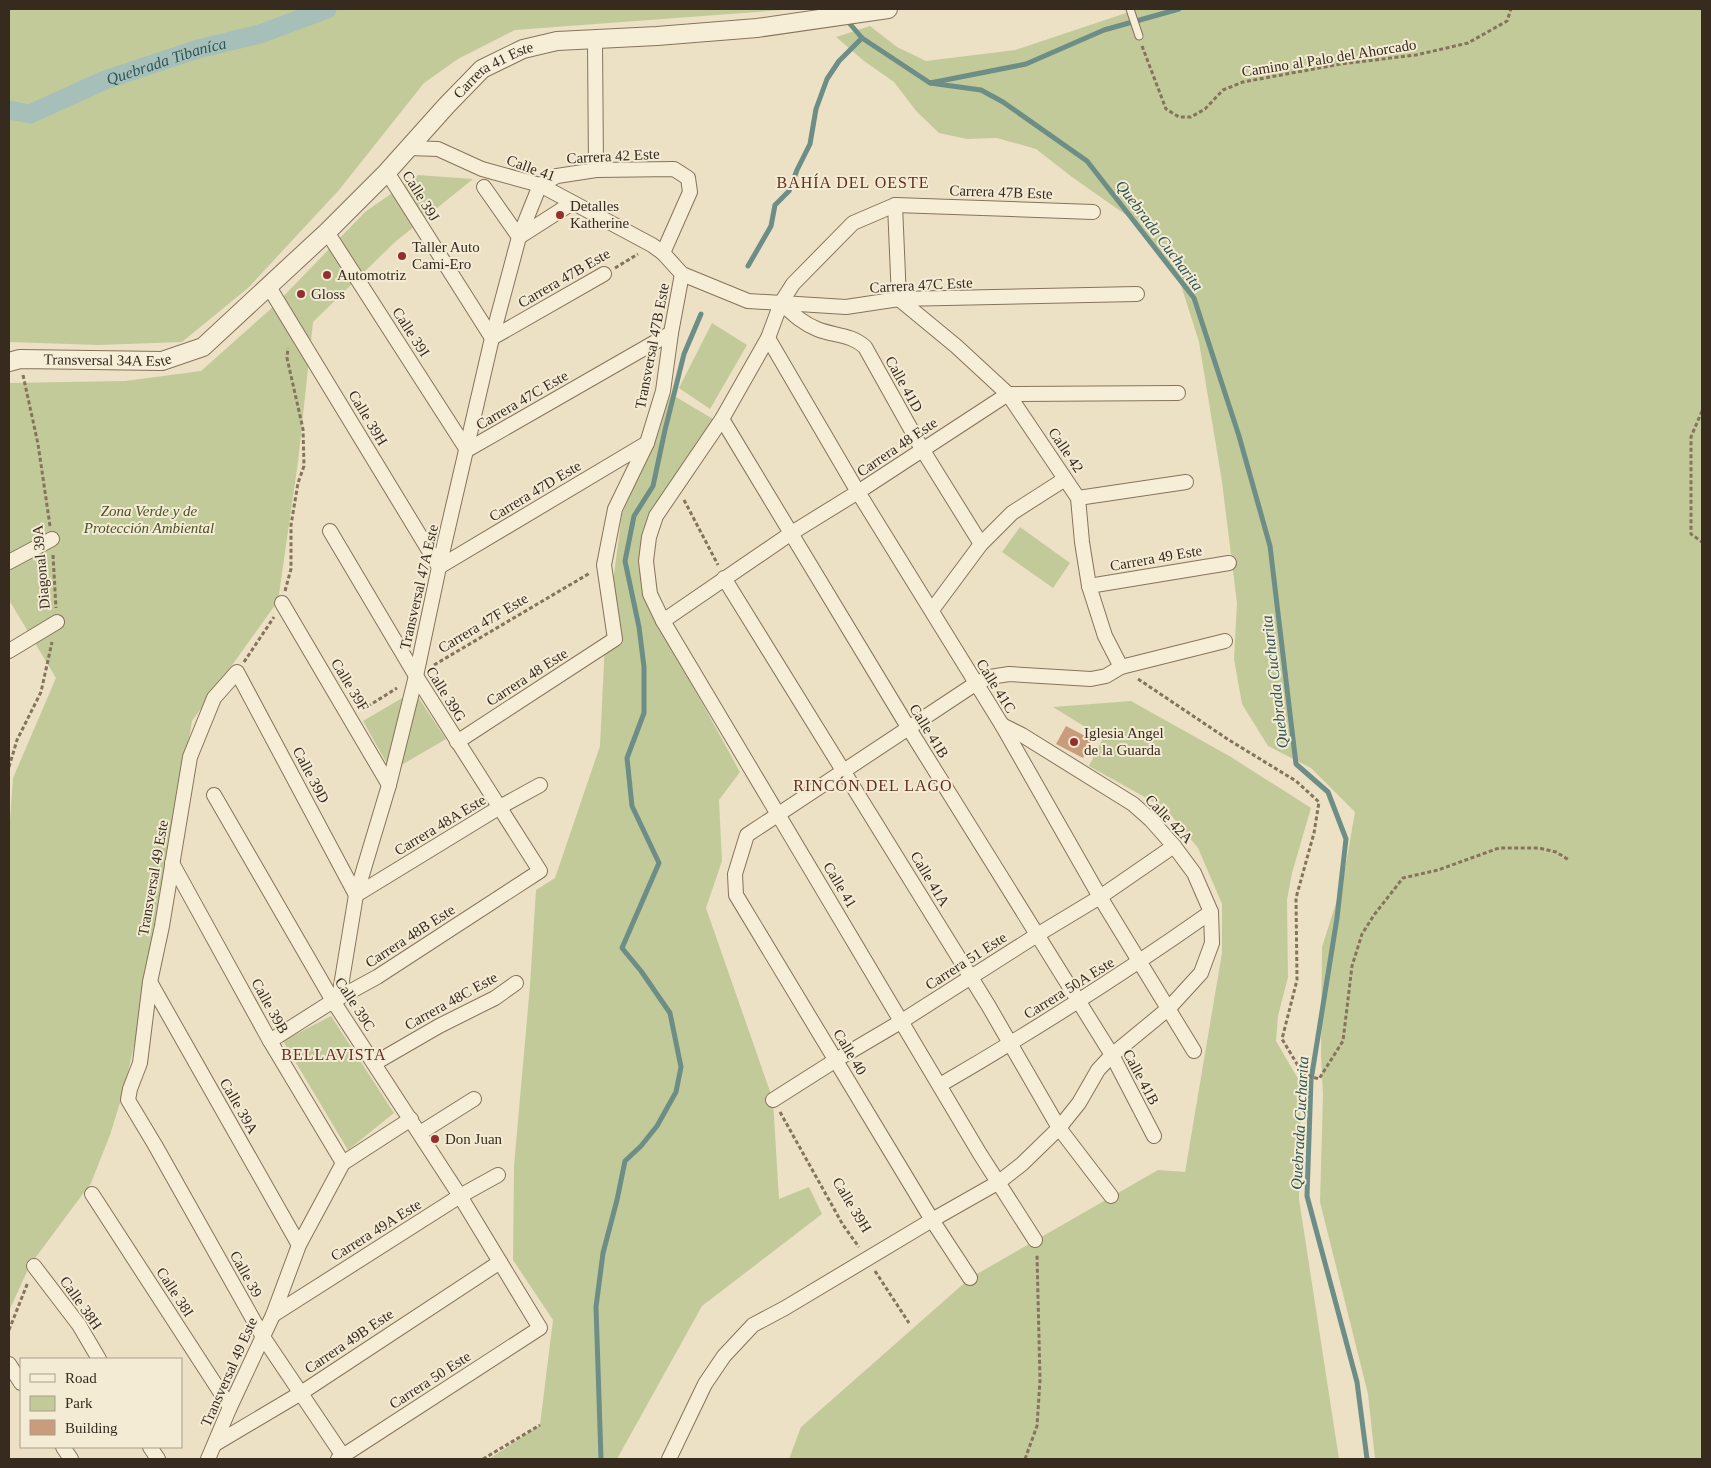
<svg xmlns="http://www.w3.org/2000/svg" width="1711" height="1468" font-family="Georgia,serif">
<rect width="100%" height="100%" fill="#ece1c5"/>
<!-- green -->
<g fill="#c3ca99">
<path d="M9,9H796L515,30L458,59L424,83L339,190L248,288L182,342L99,345L9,342Z"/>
<path d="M1138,9H1702V1459H1375L1368,1394L1320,1202L1323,1095L1321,1056L1322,947L1343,881L1355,812L1311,768L1268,746L1242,704L1234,659L1237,603L1222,482L1199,342L1180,282L1129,217L1072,177L1036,149L997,138L967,139L939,133L917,112L894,82L864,61L836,37L870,26L897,47L926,61L1015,50Z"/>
<path d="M418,175L473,179L395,242L313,322L298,462L278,601L192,721L149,982L123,1093L110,1135L91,1183L30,1265L9,1311V834L13,778L56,678L9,600V383L125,381L201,371L274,306L365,212Z"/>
<path d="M712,323L747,345L710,409L679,388Z"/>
<path d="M671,394L713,419L656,503L641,545L642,594L740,772L719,800L722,861L706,908L773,1100L779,1199L809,1187L822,1214L702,1306L617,1459H489L540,1425L553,1320L513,1260L514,1166L530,985L536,890L555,878L600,746L605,641L622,514Z"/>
<path d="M1020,527L1070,563L1053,588L1002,552Z"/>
<path d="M414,691L446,739L391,771L363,721Z"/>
<path d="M1131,701L1231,757L1311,808L1292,873L1287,900L1288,977L1278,1016L1276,1041L1301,1084L1299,1199L1339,1459H789L801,1427L970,1278L1158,1170L1185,1172L1222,953V904L1198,848L1166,809L1089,766L1103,738L1053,707Z"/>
<path d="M331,1016L394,1113L348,1150L283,1041Z"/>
</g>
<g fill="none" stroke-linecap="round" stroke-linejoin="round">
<!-- stream -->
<g stroke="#6d8e86" stroke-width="5">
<path d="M845,18L862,38L930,83L1026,64L1104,30L1179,9"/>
<path d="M930,83L981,90L1003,102L1087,161L1194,298L1239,436L1270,546L1296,764L1328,792L1346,839L1337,918L1311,1080L1307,1196L1357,1382L1367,1459"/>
<path d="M748,266L771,226L775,205L789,191L797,170L810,144L816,109L827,79L839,61L862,38"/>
<path d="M601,1459L596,1307L603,1253L617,1200L625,1161L641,1146L657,1126L676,1092L681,1067L670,1013L641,971L622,948L659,863L632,806L627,758L644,713V667L639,627L625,561L634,516L653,486L665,430L684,354L701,314"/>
</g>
<!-- canal -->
<path stroke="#a6c0b9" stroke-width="19" id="s1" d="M9,110L30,114L105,80L198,49L260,34L327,9"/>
</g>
<!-- building -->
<path fill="#c99d7c" d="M1066,726L1093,740L1083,758L1056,744Z"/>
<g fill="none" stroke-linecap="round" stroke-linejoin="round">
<defs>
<path id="service" d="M1130,9L1139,36"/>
<g id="minor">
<path d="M595,40L596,170"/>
<path d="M409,148L438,149L482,169L540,185L652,245L663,253L682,274L748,301L846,307L899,299L1137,294"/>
<path d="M387,172L492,338L604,274"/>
<path d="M484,187L519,237L572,203"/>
<path d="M895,205L899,299L956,346L1008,394L1078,498L1082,542L1089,586L1105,636L1121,667"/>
<path d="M327,232L467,450L671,333"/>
<path d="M269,287L439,567L647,443"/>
<path d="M781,303C793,314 802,323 817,329C834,336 851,334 865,347L922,449L981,544"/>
<path d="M768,338L858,492L1002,725L1100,897L1194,1051"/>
<path d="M722,419L908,727L1112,1055L1154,1136"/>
<path d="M1078,498L1186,482"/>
<path d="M9,562L52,539"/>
<path d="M724,578L988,1005L1059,1128L1111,1196"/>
<path d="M1089,586L1229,563"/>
<path d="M282,603L389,785"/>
<path d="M932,610L981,544L1012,513L1065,479"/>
<path d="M663,621L790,534L858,492L1008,394L1178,393"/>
<path d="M9,651L57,622"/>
<path d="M457,742L615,639L604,565L615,509L647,443L663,391L671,333L682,274"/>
<path d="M214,795L333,1001L460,1196L540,1328L338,1459"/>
<path d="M172,863L270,1041L343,1163"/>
<path d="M150,982L299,1245"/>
<path d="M339,998L356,895L389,785L416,676L439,567L492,338L519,237L540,185L557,176L596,170L674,169L688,178L690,192L663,253"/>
<path d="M270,1041L333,1001L377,977L540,871L416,676L330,531"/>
<path d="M375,1063L439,1026L495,998L516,983"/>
<path d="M940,1085C1033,1031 1123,974 1211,912"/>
<path d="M773,1100L836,1060L902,1021L1037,935L1100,897L1174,846"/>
<path d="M420,1133L474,1099"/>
<path d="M92,1194L230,1407"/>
<path d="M1035,1240L980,1154L663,621L650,594L646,561L649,537L656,516L722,419L768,338L781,303L793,284L853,223L895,205L1093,212"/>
<path d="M34,1266L79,1325L99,1359"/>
<path d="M970,1278L932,1220L736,895L735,874L747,835L975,684L990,677L1009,674L1091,679L1106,676L1121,667L1225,641"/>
<path d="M273,1315L460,1196L498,1175"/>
<path d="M9,1364L21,1383"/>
<path d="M215,1444L301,1393L500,1262"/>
<path d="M63,1447L71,1459"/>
<path d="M150,1447L158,1459"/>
<path d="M208,1459L230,1407L273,1315L299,1245L343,1163L411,1119"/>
<path d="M345,1459L263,1337L155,1145L128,1100L130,1089L140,1063L150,982L162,926L190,757L214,698L237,672L356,895L500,807L540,785"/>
<path d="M669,1459L705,1384L724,1356L753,1325L785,1308L932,1220L999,1182L1022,1164L1059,1128L1079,1103L1098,1070L1112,1055L1169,1008L1201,973L1212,943L1211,912L1194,873L1174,846L1151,820L1133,804L1022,735L1002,725"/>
</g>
<g id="tertiary">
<path id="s2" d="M9,362L20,359L162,361L203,347L327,232L387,172L447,105L482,69L523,49L557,41L657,36L757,28L888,9"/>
</g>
</defs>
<!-- service casing -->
<use href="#service" stroke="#86735c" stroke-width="9"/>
<!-- minor casing -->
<use href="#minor" stroke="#86735c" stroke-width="16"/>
<!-- tertiary casing -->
<use href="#tertiary" stroke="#86735c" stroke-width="20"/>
<!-- path -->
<g stroke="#86735c" stroke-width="3" stroke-dasharray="4 2.5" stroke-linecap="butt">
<path d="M1142,46L1166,109L1179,117H1191L1205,109L1223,90L1243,82L1341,64L1416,55L1468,43L1507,21L1511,9"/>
<path d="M615,268L638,254"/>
<path d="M23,375L38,444L50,526"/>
<path d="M1702,411L1691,437V534L1702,542"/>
<path d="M684,500L718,565"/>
<path d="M53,555L56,608"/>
<path d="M285,591L291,569V525L298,483L304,466L303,429L287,358L288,348"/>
<path d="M244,662L274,617"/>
<path d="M434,665L590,573"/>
<path d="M1138,679L1229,740L1296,781L1319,802L1314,833L1296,898L1297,980L1282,1039L1303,1074L1319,1079L1343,1041L1352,966L1362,934L1374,915L1403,878L1438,870L1499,848H1539L1556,852L1569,860"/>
<path d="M362,710L397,688"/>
<path d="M9,767L17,740L41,692L52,642"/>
<path d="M780,1112L843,1225L859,1247"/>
<path d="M875,1271L909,1323"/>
<path d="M9,1330L28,1282"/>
<path d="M483,1459L540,1425"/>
<path d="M1025,1459L1037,1426L1040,1380L1037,1255"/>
</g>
<!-- service -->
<use href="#service" stroke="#f7eed8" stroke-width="7"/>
<!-- minor -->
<use href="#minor" stroke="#f7eed8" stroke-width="14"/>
<!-- tertiary -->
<use href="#tertiary" stroke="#f7eed8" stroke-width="18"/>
</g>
<!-- markers -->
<g fill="#932f2e" stroke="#f4ebd4" stroke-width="2">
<circle cx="560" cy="215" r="5"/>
<circle cx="402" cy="256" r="5"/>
<circle cx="327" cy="275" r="5"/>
<circle cx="301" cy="294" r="5"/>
<circle cx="1074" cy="742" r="5"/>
<circle cx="435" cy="1139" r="5"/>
</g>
<g text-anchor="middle" stroke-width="4" stroke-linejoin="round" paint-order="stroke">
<!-- street labels -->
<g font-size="15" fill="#372b1f" stroke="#f4ebd4">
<text transform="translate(1329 58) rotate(-9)" y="5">Camino al Palo del Ahorcado</text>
<text dy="5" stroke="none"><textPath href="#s2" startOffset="600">Carrera 41 Este</textPath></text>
<text transform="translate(613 156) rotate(-3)" y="5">Carrera 42 Este</text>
<text transform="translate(531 168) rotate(20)" y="5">Calle 41</text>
<text transform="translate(1001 192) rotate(2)" y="5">Carrera 47B Este</text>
<text transform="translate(421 196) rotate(58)" y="5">Calle 39J</text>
<text transform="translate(564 278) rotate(-30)" y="5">Carrera 47B Este</text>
<text transform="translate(921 285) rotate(-3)" y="5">Carrera 47C Este</text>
<text transform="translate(411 332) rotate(57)" y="5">Calle 39I</text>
<text transform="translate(652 346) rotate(-79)" y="5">Transversal 47B Este</text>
<text dy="5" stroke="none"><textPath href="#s2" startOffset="99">Transversal 34A Este</textPath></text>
<text transform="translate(904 384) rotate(61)" y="5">Calle 41D</text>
<text transform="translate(522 400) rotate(-30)" y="5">Carrera 47C Este</text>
<text transform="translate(368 418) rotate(59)" y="5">Calle 39H</text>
<text transform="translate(897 447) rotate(-34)" y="5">Carrera 48 Este</text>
<text transform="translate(1066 450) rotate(56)" y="5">Calle 42</text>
<text transform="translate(535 491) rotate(-31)" y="5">Carrera 47D Este</text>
<text transform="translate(1156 558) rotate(-10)" y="5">Carrera 49 Este</text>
<text transform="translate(41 567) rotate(-95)" y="5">Diagonal 39A</text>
<text transform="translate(419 587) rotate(-77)" y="5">Transversal 47A Este</text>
<text transform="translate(483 623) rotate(-31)" y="5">Carrera 47F Este</text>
<text transform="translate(527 677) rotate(-33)" y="5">Carrera 48 Este</text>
<text transform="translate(350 685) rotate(59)" y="5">Calle 39F</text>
<text transform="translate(996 686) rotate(58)" y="5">Calle 41C</text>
<text transform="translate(446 694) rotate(58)" y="5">Calle 39G</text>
<text transform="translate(929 731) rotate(58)" y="5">Calle 41B</text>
<text transform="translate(311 775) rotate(62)" y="5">Calle 39D</text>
<text transform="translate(1169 819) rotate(46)" y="5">Calle 42A</text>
<text transform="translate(440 825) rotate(-31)" y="5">Carrera 48A Este</text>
<text transform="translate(153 878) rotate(-80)" y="5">Transversal 49 Este</text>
<text transform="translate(930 879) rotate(59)" y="5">Calle 41A</text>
<text transform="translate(840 885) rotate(59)" y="5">Calle 41</text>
<text transform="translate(410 936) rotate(-33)" y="5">Carrera 48B Este</text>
<text transform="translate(966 961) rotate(-33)" y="5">Carrera 51 Este</text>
<text transform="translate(1069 988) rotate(-32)" y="5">Carrera 50A Este</text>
<text transform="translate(451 1001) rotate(-29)" y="5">Carrera 48C Este</text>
<text transform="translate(355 1004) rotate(57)" y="5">Calle 39C</text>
<text transform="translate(270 1006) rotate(61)" y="5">Calle 39B</text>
<text transform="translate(850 1052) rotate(59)" y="5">Calle 40</text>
<text transform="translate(1141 1077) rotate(62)" y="5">Calle 41B</text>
<text transform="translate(239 1106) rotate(60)" y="5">Calle 39A</text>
<text transform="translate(852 1205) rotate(59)" y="5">Calle 39H</text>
<text transform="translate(376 1230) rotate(-32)" y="5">Carrera 49A Este</text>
<text transform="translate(246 1274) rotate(61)" y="5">Calle 39</text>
<text transform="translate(175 1292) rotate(57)" y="5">Calle 38I</text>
<text transform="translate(81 1303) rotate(55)" y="5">Calle 38H</text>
<text transform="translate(349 1341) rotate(-34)" y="5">Carrera 49B Este</text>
<text transform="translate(229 1372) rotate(-66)" y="5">Transversal 49 Este</text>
<text transform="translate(430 1380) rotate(-33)" y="5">Carrera 50 Este</text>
</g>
<!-- poi labels -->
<g font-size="15" fill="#372b1f" stroke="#f4ebd4" text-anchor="start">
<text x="570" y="211">Detalles<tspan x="570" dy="17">Katherine</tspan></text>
<text x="412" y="252">Taller Auto<tspan x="412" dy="17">Cami-Ero</tspan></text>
<text x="337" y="280">Automotriz</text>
<text x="311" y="299">Gloss</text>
<text x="1084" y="738">Iglesia Angel<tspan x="1084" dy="17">de la Guarda</tspan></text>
<text x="445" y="1144">Don Juan</text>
</g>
<!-- park labels -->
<g font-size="15" font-style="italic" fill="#475326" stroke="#f4ebd4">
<text x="149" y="516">Zona Verde y de<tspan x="149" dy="17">Protección Ambiental</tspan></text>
</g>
<!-- water labels -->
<g font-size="16" font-style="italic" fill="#2f5654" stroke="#f4ebd4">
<text dy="6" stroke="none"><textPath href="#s1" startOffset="168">Quebrada Tibaníca</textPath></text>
<text transform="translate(1160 235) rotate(53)" y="6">Quebrada Cucharita</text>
<text transform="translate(1274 682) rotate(-97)" y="6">Quebrada Cucharita</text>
<text transform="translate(1299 1123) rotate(-87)" y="6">Quebrada Cucharita</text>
</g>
<!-- neighbourhood labels -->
<g font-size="16" letter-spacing="1" fill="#622f20" stroke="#f4ebd4">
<text x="853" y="188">BAHÍA DEL OESTE</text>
<text x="873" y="791">RINCÓN DEL LAGO</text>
<text x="334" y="1060">BELLAVISTA</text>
</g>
</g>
<!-- border -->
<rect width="1711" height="1468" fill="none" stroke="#372b1f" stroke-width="20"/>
<!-- legend -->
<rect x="20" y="1358" width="162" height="90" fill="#f4ebd4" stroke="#a89e8c"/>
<rect x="30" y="1374" width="25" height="8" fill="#f7eed8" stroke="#a89e8c"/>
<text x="65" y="1383" font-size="15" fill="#372b1f">Road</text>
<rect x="30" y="1396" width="25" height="15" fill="#c3ca99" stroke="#a89e8c"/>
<text x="65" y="1408" font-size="15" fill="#372b1f">Park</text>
<rect x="30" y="1420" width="25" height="15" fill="#c99d7c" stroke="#a89e8c"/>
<text x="65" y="1433" font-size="15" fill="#372b1f">Building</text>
</svg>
